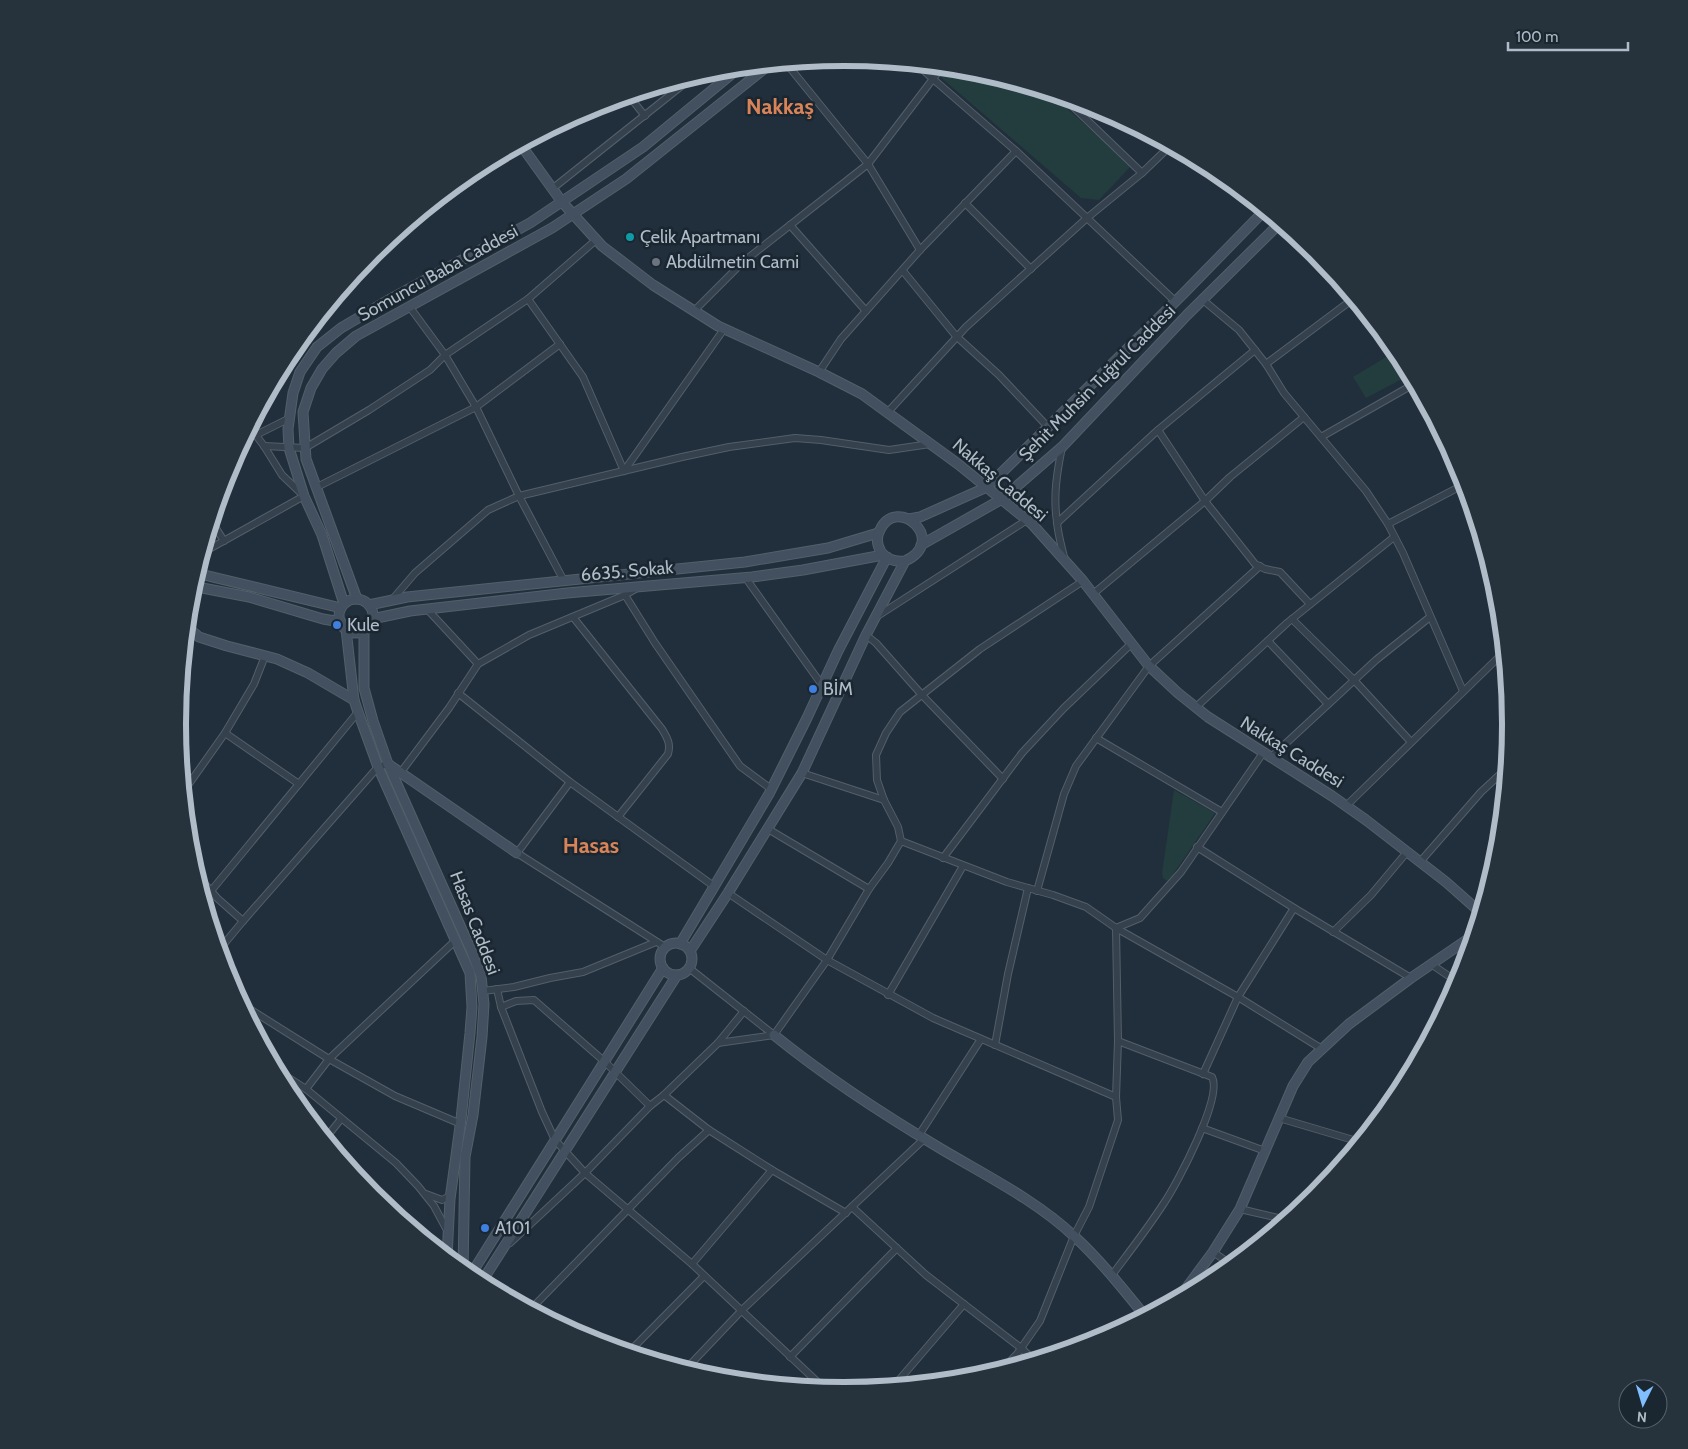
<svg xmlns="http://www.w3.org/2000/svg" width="1688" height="1449" font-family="Cabin,sans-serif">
<rect width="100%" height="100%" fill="#212f3c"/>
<!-- green -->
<g fill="#233c3d">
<path d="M944,67L974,70L1051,94L1131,166L1099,200L1081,198L938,75Z"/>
<path d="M1391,354L1404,378L1366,398L1353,377Z"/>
<path d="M1174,790L1215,813L1170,879L1167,881L1163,878L1162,873Z"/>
</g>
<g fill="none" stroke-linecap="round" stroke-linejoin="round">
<defs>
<g id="street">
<path d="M786,63L868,164L920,250"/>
<path d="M918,65L933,79L1016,151L1176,302"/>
<path d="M719,70L726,78"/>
<path d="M629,96L645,116"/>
<path d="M1063,97L1142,173"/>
<path d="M552,189L694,76"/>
<path d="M965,203L1031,269"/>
<path d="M790,225L866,311"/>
<path d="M401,229L436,206L521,144"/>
<path d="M903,271L956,336L999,375L1048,427"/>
<path d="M528,299L583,377L624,471"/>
<path d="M1203,300L1239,330L1266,364L1284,393L1366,491L1388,524L1403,553L1463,691"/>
<path d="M409,306L445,355L476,407L519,496L564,581"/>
<path d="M694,311L743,262L868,164L942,67"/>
<path d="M1266,364L1353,299"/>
<path d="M819,372L841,339L920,250L1016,151"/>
<path d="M887,413L966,327L1087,218L1142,173L1170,146"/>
<path d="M1158,430L1205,501L1248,555L1255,564L1265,569L1280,572L1310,604"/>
<path d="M256,435L290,418"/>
<path d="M1321,437L1414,384"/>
<path d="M264,446L305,448L369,410L430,370L445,355L528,299L596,240"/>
<path d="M1062,447C1057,472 1053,496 1057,522C1058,535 1062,548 1065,561"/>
<path d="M624,471L724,329"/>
<path d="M317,487L476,407L560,344"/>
<path d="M212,522L224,541"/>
<path d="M1057,523L1158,430L1255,350"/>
<path d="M1388,524L1465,484"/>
<path d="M202,553L304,496L282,475L264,446L250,427"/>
<path d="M745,577L822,685"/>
<path d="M1093,594L1205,501L1230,477L1304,417"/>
<path d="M625,595L655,643L740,766L771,789"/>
<path d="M391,601L415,573L488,510L519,496L682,457L729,447L795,438L821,440L889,450L930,444"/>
<path d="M427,609L478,664"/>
<path d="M573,617L662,729C667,738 671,743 668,754L618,817"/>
<path d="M876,617L1027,520"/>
<path d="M1292,619L1354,680L1411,742"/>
<path d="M866,635L876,643L922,695L1003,779"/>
<path d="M1268,641L1328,704"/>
<path d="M265,656L254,684L225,733L299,784"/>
<path d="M458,693L570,782L715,887"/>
<path d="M1196,707L1287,623L1394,537"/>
<path d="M1096,738L1222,812"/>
<path d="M1270,758L1376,660L1430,617"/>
<path d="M401,772L449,708L478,664L529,635L625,595L637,588"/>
<path d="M802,773L884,800"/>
<path d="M1496,778L1505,787"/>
<path d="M570,782L517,853L665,947"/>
<path d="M184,791L225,733"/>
<path d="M1346,806L1504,652"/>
<path d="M768,829L869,889"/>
<path d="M901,841L1007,882L1053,895L1086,907L1116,928L1238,997L1322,1049"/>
<path d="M1197,847L1294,908L1411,978"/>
<path d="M943,858L1022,753L1064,708L1132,643"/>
<path d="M1420,862L1481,792L1507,768"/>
<path d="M196,874L217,898L243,921"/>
<path d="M211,891L358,712"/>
<path d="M1037,891L1064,794L1076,766L1149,666L1260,566"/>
<path d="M728,893L827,960L933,1018L1116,1097"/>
<path d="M1333,932L1371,895L1407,852"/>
<path d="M219,950L243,921L378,767L388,764"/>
<path d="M1431,964L1459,983"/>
<path d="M689,968L774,1035"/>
<path d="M497,989L501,1007L542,1112L555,1140L585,1173L650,1106L664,1095L718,1043L744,1011"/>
<path d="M483,991L514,987L550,978L583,972L656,942"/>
<path d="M888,995L963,866"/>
<path d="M240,1003L329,1059L395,1096L461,1124"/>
<path d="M501,1007L516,1001L534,1000L605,1062L650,1106"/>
<path d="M718,1043L774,1035L827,960L869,889L888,863L901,841L898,827L884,800L877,780L876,755L886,733L900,712L980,649L1083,581"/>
<path d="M995,1045L1008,974L1028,888"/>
<path d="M275,1069L306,1089L396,1163L418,1186L434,1206L448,1232"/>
<path d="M1203,1074L1238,997L1294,908"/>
<path d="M306,1089L329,1059L456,940"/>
<path d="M664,1095L709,1130L772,1170L846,1213"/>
<path d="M1279,1118L1360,1142"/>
<path d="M1202,1128L1265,1151"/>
<path d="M919,1135L981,1039"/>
<path d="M325,1139L341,1119"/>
<path d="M426,1194L442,1200L448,1197L450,1194"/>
<path d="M852,1207L926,1275L1021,1348L1034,1360"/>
<path d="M1240,1209L1287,1220"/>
<path d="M510,1243L585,1173L692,1264L826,1390"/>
<path d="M1213,1252L1232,1265"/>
<path d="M692,1264L772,1170"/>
<path d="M1112,1275C1130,1251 1148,1228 1164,1203C1177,1184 1223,1097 1212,1077L1118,1041"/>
<path d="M530,1310L678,1158L709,1130"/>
<path d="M628,1353L704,1276"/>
<path d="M790,1357L897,1248"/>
<path d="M685,1370L742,1310L924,1139"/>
<path d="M1001,1371L1017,1354L1040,1321L1074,1236L1089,1207L1118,1120L1116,1097L1118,1041L1116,928L1140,918L1181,872L1263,753"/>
<path d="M893,1387L964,1304"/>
</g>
<g id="secondary">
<path d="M521,145L562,202L602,246L653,285L718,326L819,372L862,394L958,464L1032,524L1083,581L1149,666L1178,693L1208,717L1332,796L1366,820L1446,882L1481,913"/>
<path d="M909,519L920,517L987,487L1183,294L1264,211"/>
<path d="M921,545L1002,499L1062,447L1187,315L1280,223"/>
<path d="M196,573L341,608"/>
<path d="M192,586L249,597L323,619L341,622"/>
<path d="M357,599L306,459L303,412L311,388L322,369L336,353L356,336L552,228L626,179L769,65"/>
<circle cx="356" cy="616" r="17"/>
<path d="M344,604L322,535L304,496L289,448L288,429L293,393L300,372L317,347L341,328L392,298L530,223L643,147L739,68"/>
<path d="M369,605L407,597L745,562L828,548L878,533"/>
<path d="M372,619L410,611L567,593L752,577L803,570L883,555"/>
<path d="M187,627L199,637L227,646L277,659L308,673L354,700"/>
<path d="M346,629L354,700L358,712L378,767L470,973L472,1007L470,1033L461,1119L450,1199L447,1257"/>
<path d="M364,630V688L373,721L388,764L471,950L481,976L484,1004L482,1037L473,1115L465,1157L463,1271"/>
<path d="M388,764L517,853"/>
<circle cx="676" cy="959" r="16"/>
<path d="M680,944L769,794L807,718L838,651L887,557"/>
<path d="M690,951L728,893L802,773L866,635L905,561C949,541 897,494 880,530C876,537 877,545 881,552C887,560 895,562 905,561"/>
<path d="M774,1035C827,1078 884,1115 943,1150C987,1176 1037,1201 1075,1237C1101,1261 1123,1289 1145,1316"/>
<path d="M470,1276L663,968"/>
<path d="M481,1283L677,975"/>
<path d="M1179,1298L1213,1252L1240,1209L1293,1086L1308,1062L1349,1024L1411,978L1474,935"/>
</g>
</defs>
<!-- street casing -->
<use href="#street" stroke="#535f6a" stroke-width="8"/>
<!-- secondary casing -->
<use href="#secondary" stroke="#535f6a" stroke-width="11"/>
<!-- street -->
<use href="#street" stroke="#35414c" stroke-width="6"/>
<!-- secondary -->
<use href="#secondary" stroke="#43505f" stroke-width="9"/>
</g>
<!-- markers -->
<circle fill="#0f9aa8" stroke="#1a2630" stroke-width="2" cx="630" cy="237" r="5"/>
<circle fill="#6b7280" stroke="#1a2630" stroke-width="2" cx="656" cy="262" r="5"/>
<g fill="#3f7fe0" stroke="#1a2630" stroke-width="2">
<circle cx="337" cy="625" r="5"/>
<circle cx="813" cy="689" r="5"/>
<circle cx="485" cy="1228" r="5"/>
</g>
<g text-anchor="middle" stroke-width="5" stroke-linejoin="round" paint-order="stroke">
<!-- poi labels -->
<g font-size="18" fill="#b0bcc8" stroke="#1a2630" text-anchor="start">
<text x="640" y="243">Çelik Apartmanı</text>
<text x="666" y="268">Abdülmetin Cami</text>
<text x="347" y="631">Kule</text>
<text x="823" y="695">BİM</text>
<text x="495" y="1234">A101</text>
</g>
<!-- street labels -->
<g font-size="18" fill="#b0bcc8" stroke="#1a2630">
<text transform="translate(438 273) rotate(-29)" y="6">Somuncu Baba Caddesi</text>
<text transform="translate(1097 383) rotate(-45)" y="6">Şehit Muhsin Tuğrul Caddesi</text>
<text transform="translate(1000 480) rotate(40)" y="6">Nakkaş Caddesi</text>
<text transform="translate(627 571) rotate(-5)" y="6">6635. Sokak</text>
<text transform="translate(1292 752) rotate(32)" y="6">Nakkaş Caddesi</text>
<text transform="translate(475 923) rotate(69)" y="6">Hasas Caddesi</text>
</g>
<!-- district labels -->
<g font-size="22" font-weight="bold" fill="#d98359" stroke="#1a2630">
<text x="780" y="114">Nakkaş</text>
<text x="591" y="853">Hasas</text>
</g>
</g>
<!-- crop -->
<path d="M0 0H1688V1449H0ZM186 724a658 658 0 1 1 1316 0a658 658 0 1 1-1316 0Z" fill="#26323c" fill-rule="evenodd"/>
<path fill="none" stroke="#b0bcc8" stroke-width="6" d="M186 724a658 658 0 1 1 1316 0a658 658 0 1 1-1316 0Z"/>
<!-- north arrow -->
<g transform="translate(1643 1404) rotate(185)"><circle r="24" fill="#1a2630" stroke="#56626d"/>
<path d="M0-4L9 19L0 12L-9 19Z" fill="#80befd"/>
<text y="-8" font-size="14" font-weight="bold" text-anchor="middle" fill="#b0bcc8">N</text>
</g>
<!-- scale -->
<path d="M1508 42v8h120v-8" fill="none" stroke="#b0bcc8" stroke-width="2.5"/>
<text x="1516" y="42" font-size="15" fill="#b0bcc8" stroke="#1a2630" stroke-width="4" paint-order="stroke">100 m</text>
</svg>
